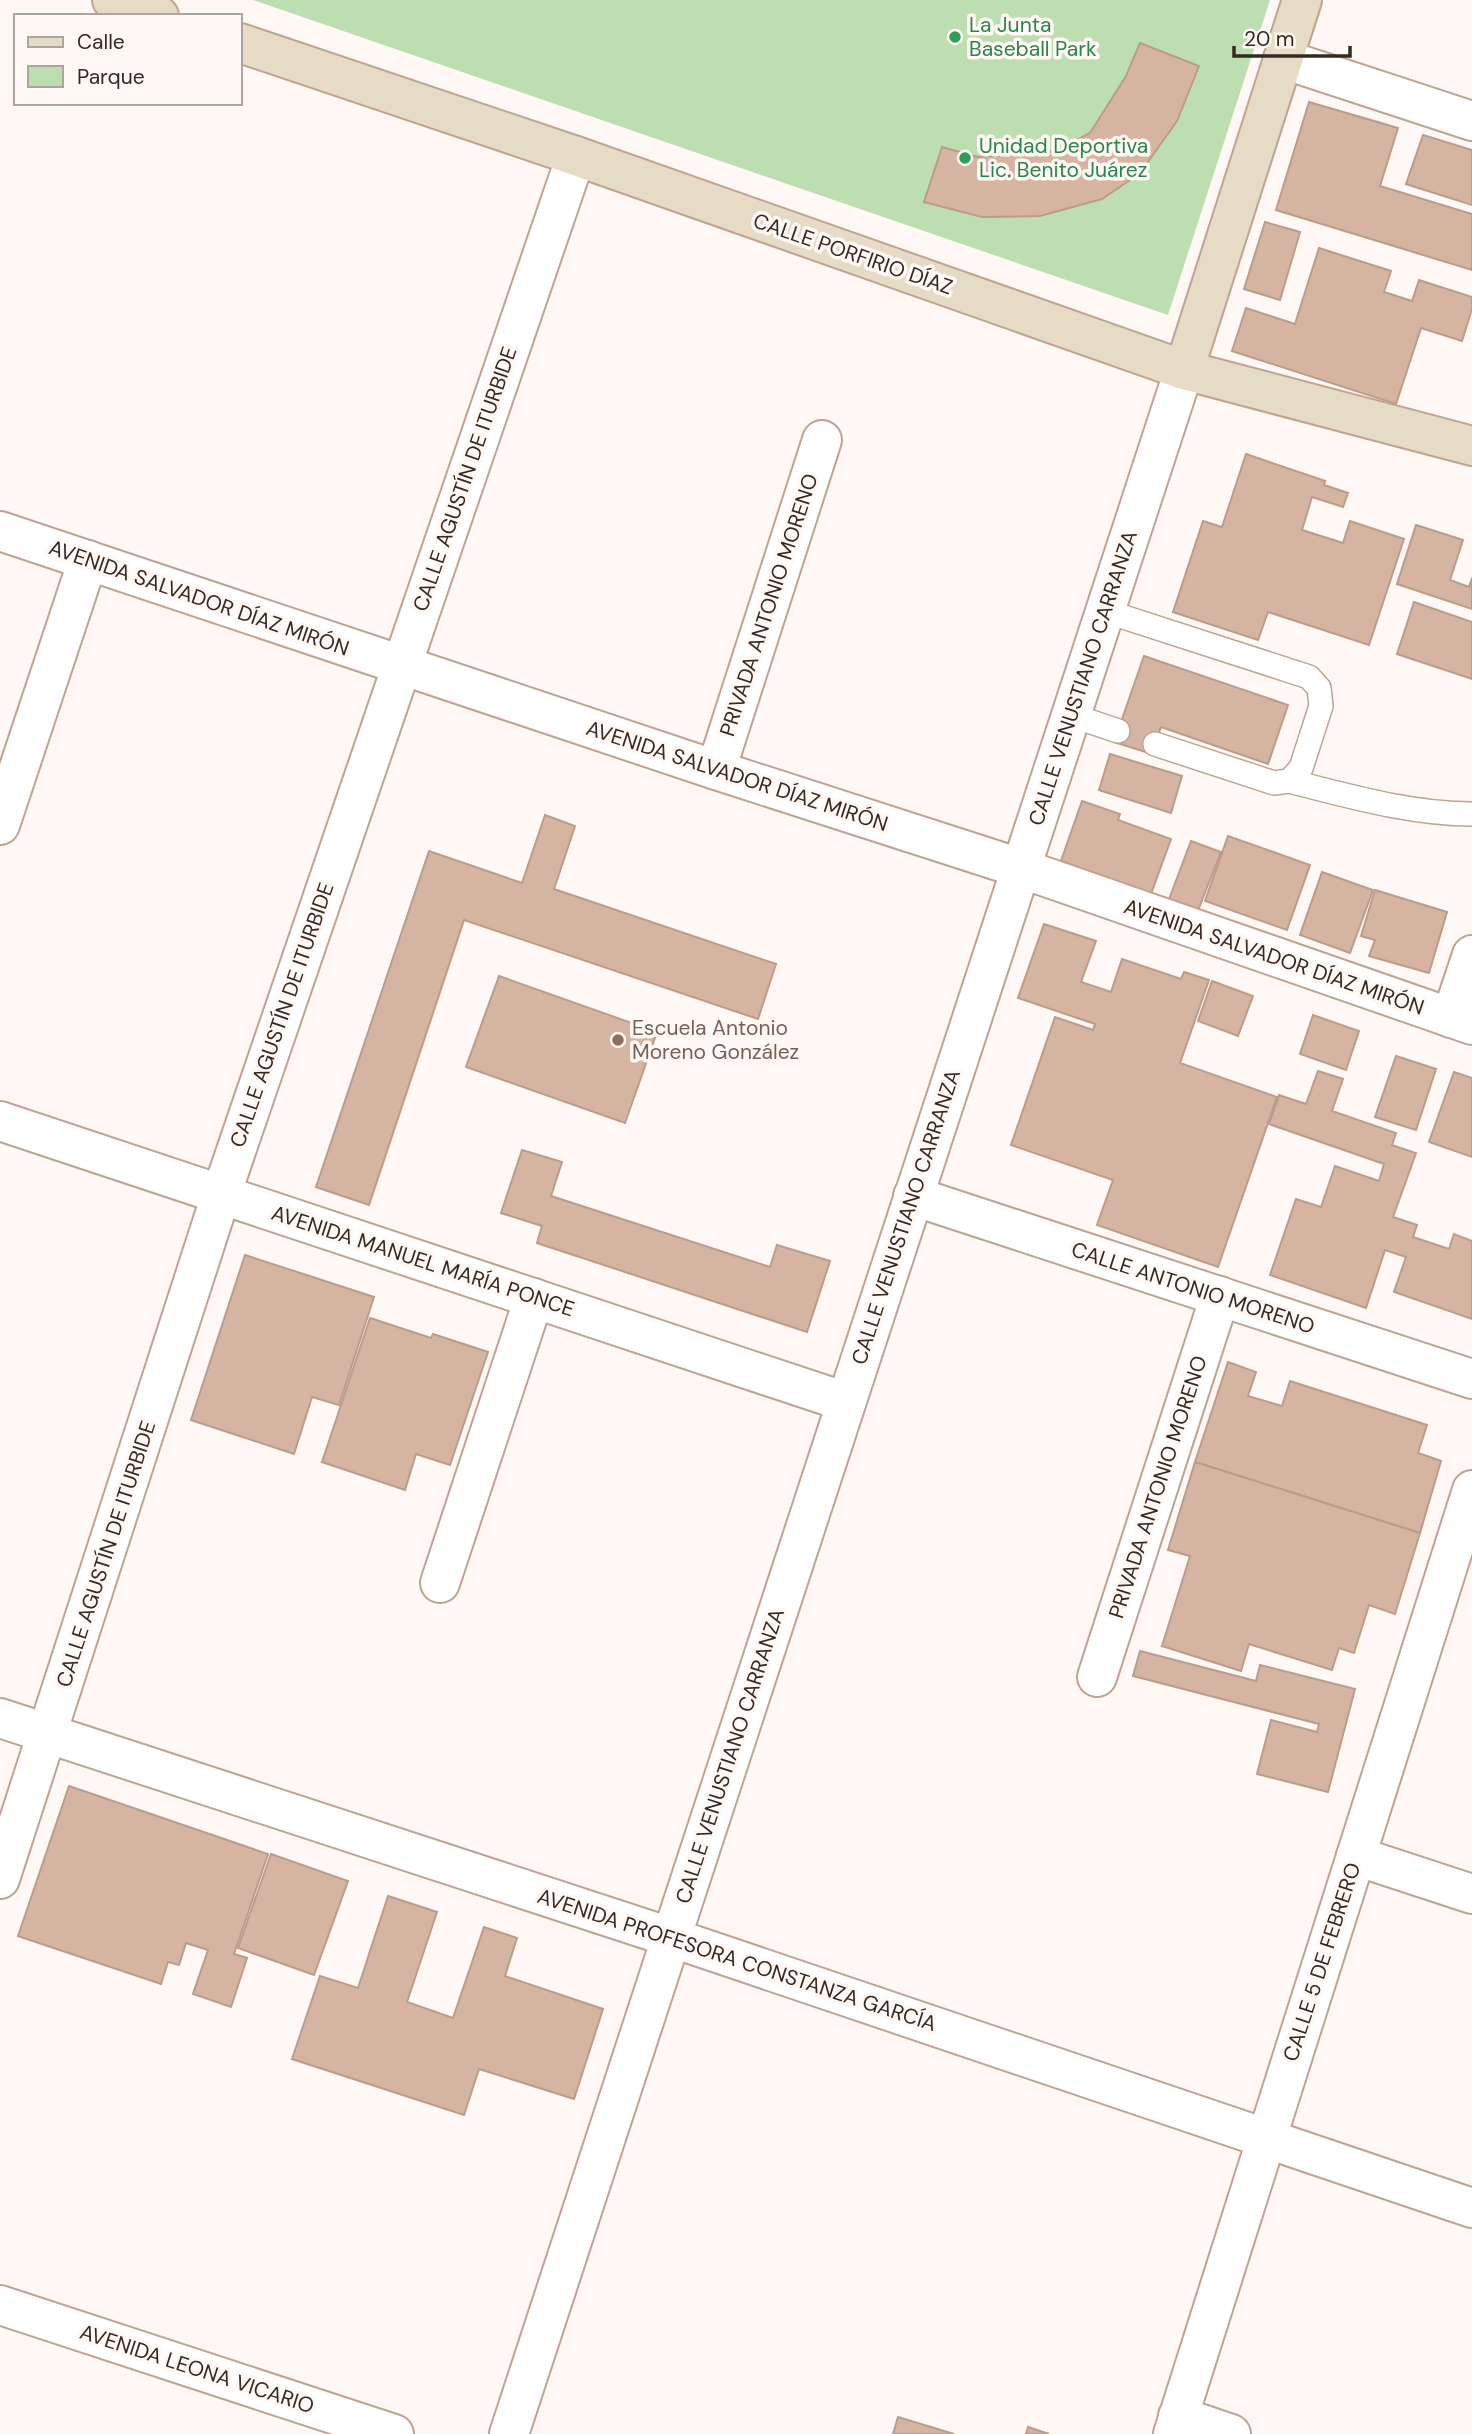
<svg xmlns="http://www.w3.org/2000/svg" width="1472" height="2434" font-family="'DM Sans',sans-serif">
<rect width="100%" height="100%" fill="#fff8f4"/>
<!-- green -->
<path fill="#bcdeb1" d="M253,0H1270L1168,315Z"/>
<!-- building -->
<g fill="#d5b5a2" stroke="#bb9c8a" stroke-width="2">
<path d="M1140,43L1199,66L1177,121L1140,173L1102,199L1040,216L982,217L924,202L942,147L978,157L1056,151L1090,133L1126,76Z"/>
<path d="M1309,102L1398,128L1380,186L1472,214V270L1276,210Z"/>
<path d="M1423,135L1472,150V205L1406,184Z"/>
<path d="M1265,222L1300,232L1280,300L1244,289Z"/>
<path d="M1319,248L1391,271L1384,292L1412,301L1419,280L1472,297V309L1462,341L1421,328L1396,404L1232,351L1246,308L1295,324Z"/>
<path d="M1246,454L1325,481L1324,485L1348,493L1343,507L1312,497L1302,530L1343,543L1350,521L1404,539L1369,645L1268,612L1258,640L1173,612L1203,521L1222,527Z"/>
<path d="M1416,525L1463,540L1450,580L1469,587L1472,578V609L1397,584Z"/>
<path d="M1414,602L1472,622V679L1397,654Z"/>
<path d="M1144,656L1288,705L1268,764L1161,727L1152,754L1114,742Z"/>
<path d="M1110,754L1182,776L1171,813L1099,790Z"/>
<path d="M1082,801L1120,814L1118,820L1171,839L1151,894L1061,861Z"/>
<path d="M545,815L575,826L554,889L776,964L758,1019L464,920L369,1205L316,1187L429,851L522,883Z"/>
<path d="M1228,836L1310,865L1287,930L1205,901Z"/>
<path d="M1191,841L1221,852L1197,913L1168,902Z"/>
<path d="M1322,872L1373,890L1350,953L1300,935Z"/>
<path d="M1375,890L1447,912L1429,973L1369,956L1375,940L1361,936Z"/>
<path d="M1044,924L1096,941L1081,982L1111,992L1122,959L1181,979L1184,972L1209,980L1180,1063L1277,1097L1218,1267L1097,1225L1113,1180L1011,1145L1055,1017L1093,1030L1095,1024L1018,998Z"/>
<path d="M499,976L657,1032L625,1123L466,1067Z"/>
<path d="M1212,981L1253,996L1238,1036L1198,1021Z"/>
<path d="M1313,1015L1359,1031L1346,1070L1300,1054Z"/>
<path d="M1396,1056L1436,1069L1416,1130L1375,1117Z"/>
<path d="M1318,1071L1343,1079L1332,1111L1396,1133L1392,1145L1416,1153L1393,1217L1417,1225L1413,1237L1449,1249L1454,1234L1472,1241V1319L1394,1292L1406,1257L1385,1250L1366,1308L1270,1275L1296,1199L1321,1207L1335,1166L1379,1181L1384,1164L1269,1124L1279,1095L1306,1104Z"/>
<path d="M1454,1072L1472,1078V1157L1429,1142Z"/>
<path d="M522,1150L562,1162L551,1196L770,1267L777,1245L830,1261L807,1332L537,1243L542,1226L501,1213Z"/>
<path d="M245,1255L374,1297L339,1405L312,1397L294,1454L191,1420Z"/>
<path d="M370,1318L431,1338L433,1334L488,1352L450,1465L416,1454L405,1490L322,1462Z"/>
<path d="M1228,1362L1256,1372L1248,1396L1282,1406L1290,1381L1427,1425L1418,1453L1441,1461L1420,1533L1195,1462Z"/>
<path d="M1195,1462L1420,1533L1395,1614L1369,1605L1354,1653L1339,1648L1332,1670L1249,1644L1241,1671L1162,1646L1190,1556L1168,1550Z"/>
<path d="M1140,1651L1256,1681L1260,1665L1355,1689L1328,1792L1257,1774L1271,1720L1317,1732L1319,1724L1133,1676Z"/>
<path d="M69,1786L268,1854L234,1954L247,1958L231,2007L193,1994L208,1950L186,1943L179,1965L168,1962L161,1984L18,1936Z"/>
<path d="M271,1854L348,1881L314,1975L238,1948Z"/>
<path d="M388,1896L437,1912L407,2002L453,2018L484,1927L517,1938L505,1976L603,2009L574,2099L479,2069L464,2115L292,2059L320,1976L358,1988Z"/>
<path d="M898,2417L954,2434H893Z"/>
<path d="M1028,2427L1049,2434H1026Z"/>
</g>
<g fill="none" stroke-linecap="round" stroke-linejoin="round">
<defs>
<g id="lane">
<path d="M1105,611L1309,677L1319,688L1321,706L1301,768L1289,781L1274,783L1155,744"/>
<path d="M1071,715L1118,731"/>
<path d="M1289,781C1349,796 1410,814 1472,814"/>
</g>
<g id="street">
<path d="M1283,59L1472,121"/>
<path d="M0,531L716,770L1020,868L1472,1025"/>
<path d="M716,770L822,440"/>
<path d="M0,825L88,560"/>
<path d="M1451,1018L1472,955"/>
<path d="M0,1121L846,1402"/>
<path d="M913,1196L1472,1379"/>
<path d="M440,1583L534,1298"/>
<path d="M1097,1677L1220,1296"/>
<path d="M0,1718L670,1937L1472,2208"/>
<path d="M1356,1856L1472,1894"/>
<path d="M0,1879L221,1195L576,156"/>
<path d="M0,2305L394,2434"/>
<path d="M1178,2416L1231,2434"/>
<path d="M509,2434L1184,370"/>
<path d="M1173,2434L1472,1490"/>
</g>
<g id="secondary">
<path d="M112,0L159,16"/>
<path d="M240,43L576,156L1184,370L1472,446"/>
<path d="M1184,370L1302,0"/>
</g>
</defs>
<!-- lane casing -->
<use href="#lane" stroke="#c2a290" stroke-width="26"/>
<!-- street casing -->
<use href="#street" stroke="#c2a290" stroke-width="42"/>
<!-- secondary casing -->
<use href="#secondary" stroke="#c2a290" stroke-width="42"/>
<!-- lane -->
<use href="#lane" stroke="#fff" stroke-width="23"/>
<!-- street -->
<use href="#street" stroke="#fff" stroke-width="38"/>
<!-- secondary -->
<use href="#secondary" stroke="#e6dbc4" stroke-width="38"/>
</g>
<!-- markers -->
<g fill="#2e9e5b" stroke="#fff8f4" stroke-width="2.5">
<circle cx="955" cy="37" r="7"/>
<circle cx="965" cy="158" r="7"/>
</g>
<circle fill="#8d6e63" stroke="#fff8f4" stroke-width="2.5" cx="618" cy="1040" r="7"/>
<g text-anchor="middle" stroke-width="7" stroke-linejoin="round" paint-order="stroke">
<!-- leisure labels -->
<g font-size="21" fill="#27864d" stroke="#fff8f4" text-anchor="start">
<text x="969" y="32">La Junta<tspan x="969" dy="24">Baseball Park</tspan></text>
<text x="979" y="153">Unidad Deportiva<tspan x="979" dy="24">Lic. Benito Juárez</tspan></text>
</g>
<!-- street labels -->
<g font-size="21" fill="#352921" stroke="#fff8f4">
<text transform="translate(853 254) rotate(19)" y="7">CALLE PORFIRIO DÍAZ</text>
<text transform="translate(465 479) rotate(-71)" y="7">CALLE AGUSTÍN DE ITURBIDE</text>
<text transform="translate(199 598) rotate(19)" y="7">AVENIDA SALVADOR DÍAZ MIRÓN</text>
<text transform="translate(769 605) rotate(-72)" y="7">PRIVADA ANTONIO MORENO</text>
<text transform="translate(1083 678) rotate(-72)" y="7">CALLE VENUSTIANO CARRANZA</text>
<text transform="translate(737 776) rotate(18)" y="7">AVENIDA SALVADOR DÍAZ MIRÓN</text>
<text transform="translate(1274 957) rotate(19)" y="7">AVENIDA SALVADOR DÍAZ MIRÓN</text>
<text transform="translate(282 1015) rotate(-71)" y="7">CALLE AGUSTÍN DE ITURBIDE</text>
<text transform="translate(906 1217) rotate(-72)" y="7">CALLE VENUSTIANO CARRANZA</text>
<text transform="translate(423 1261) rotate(18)" y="7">AVENIDA MANUEL MARÍA PONCE</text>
<text transform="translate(1193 1288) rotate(18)" y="7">CALLE ANTONIO MORENO</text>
<text transform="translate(1158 1487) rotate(-72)" y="7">PRIVADA ANTONIO MORENO</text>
<text transform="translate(106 1554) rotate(-72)" y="7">CALLE AGUSTÍN DE ITURBIDE</text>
<text transform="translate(730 1756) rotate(-72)" y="7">CALLE VENUSTIANO CARRANZA</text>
<text transform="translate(737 1960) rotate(18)" y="7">AVENIDA PROFESORA CONSTANZA GARCÍA</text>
<text transform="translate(1322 1962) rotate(-72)" y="7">CALLE 5 DE FEBRERO</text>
<text transform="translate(197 2369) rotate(18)" y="7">AVENIDA LEONA VICARIO</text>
</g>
<!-- education labels -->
<g font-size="21" fill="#785e54" stroke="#fff8f4" text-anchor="start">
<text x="632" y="1035">Escuela Antonio<tspan x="632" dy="24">Moreno González</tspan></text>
</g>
</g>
<!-- legend -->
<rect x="14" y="14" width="228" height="91" fill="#fff8f4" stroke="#aea5a0" stroke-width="2"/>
<rect x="28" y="37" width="35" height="10" fill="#e6dbc4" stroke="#aea5a0" stroke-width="2"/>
<text x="77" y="49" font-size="21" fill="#352921">Calle</text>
<rect x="28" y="66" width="35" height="21" fill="#bcdeb1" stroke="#aea5a0" stroke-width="2"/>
<text x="77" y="84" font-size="21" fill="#352921">Parque</text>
<!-- scale -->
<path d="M1234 46v10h116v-10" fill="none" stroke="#352921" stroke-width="3.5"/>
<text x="1244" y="46" font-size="21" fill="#352921" stroke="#fff8f4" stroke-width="5" paint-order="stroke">20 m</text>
</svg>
